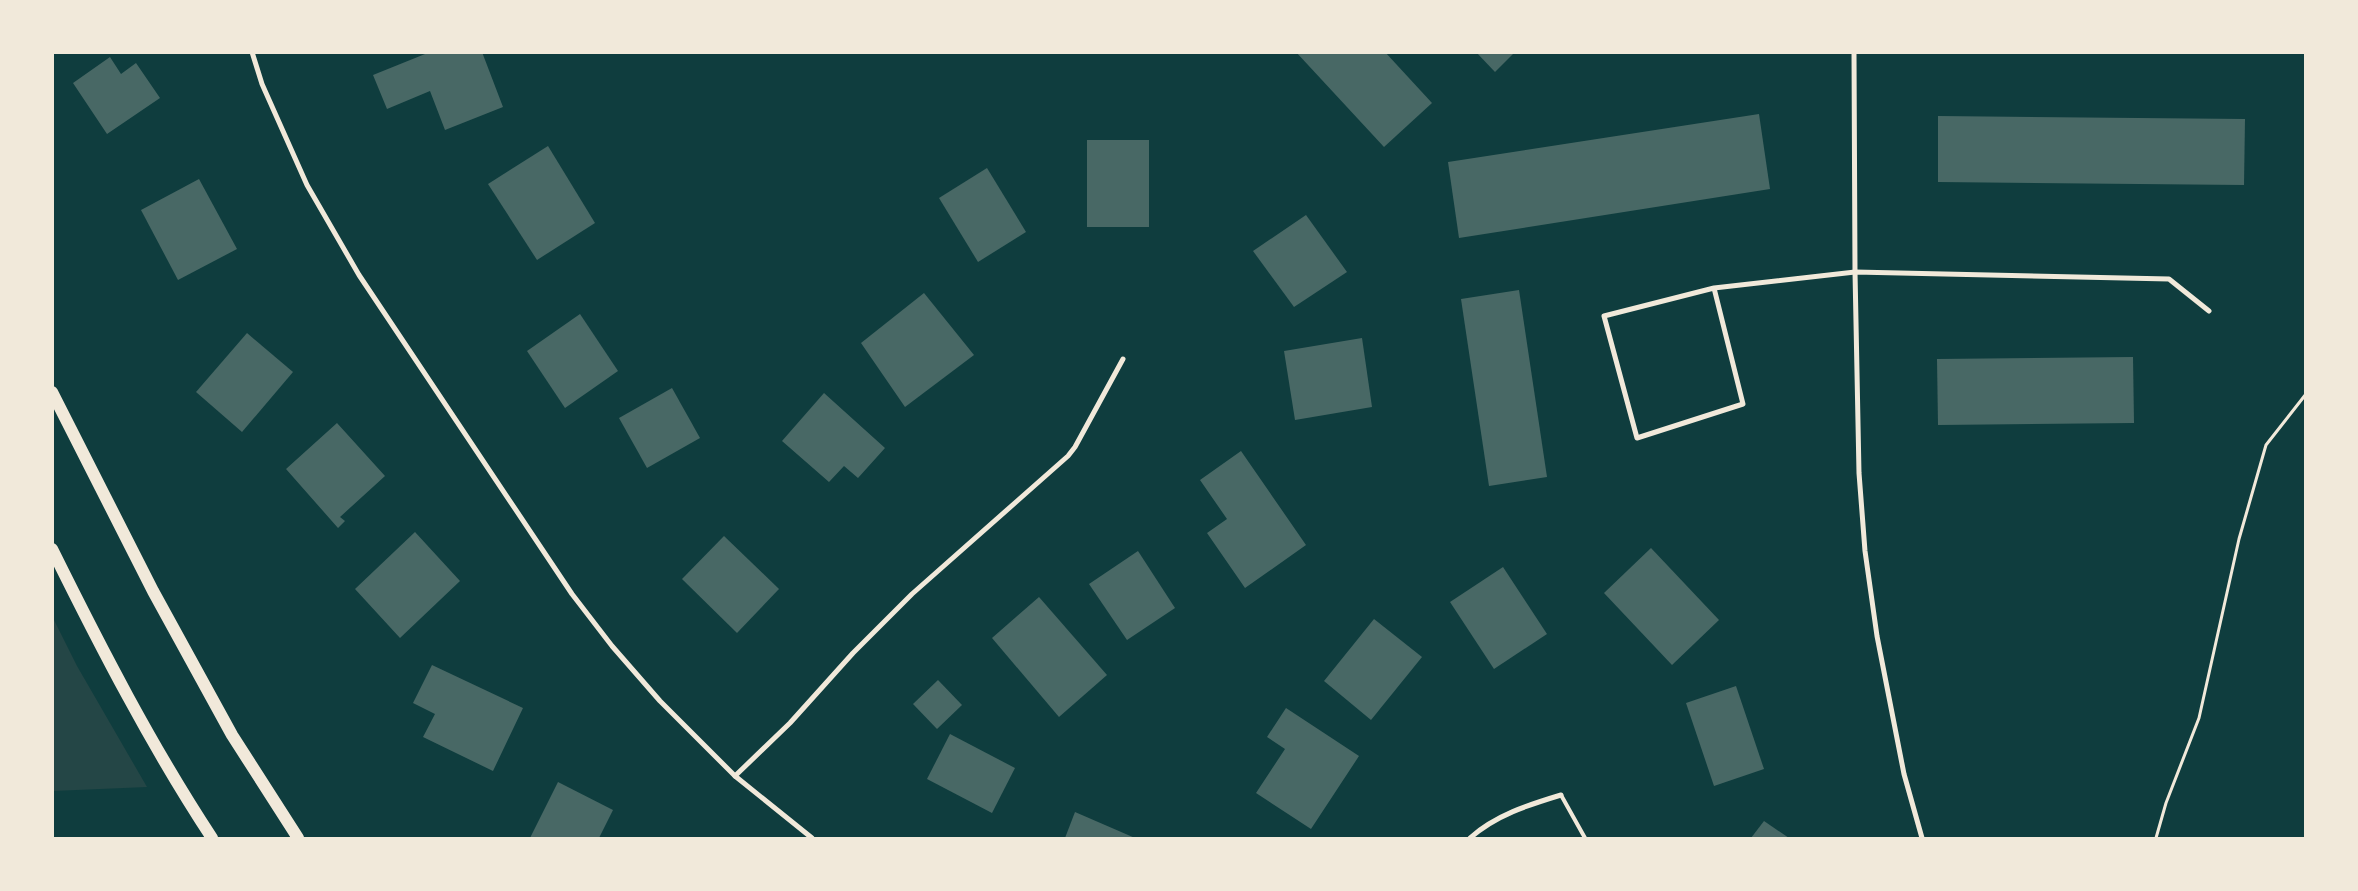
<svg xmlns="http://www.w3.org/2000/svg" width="2358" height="891" font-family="Ubuntu,sans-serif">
<rect width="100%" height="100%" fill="#0f3d3e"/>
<!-- green -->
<path fill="#244646" d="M53,618L77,666L147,787L53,791Z"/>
<!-- building -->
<g fill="#486865">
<path d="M430,52H482L503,107L445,130L430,91L387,109L373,75Z"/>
<path d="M1296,52H1385L1432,103L1384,147Z"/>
<path d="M1476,52H1515L1495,72Z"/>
<path d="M110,57L121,74L136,63L160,98L107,134L73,83Z"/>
<path d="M1759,114L1770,189L1459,238L1448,162Z"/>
<path d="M1938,116L2245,119L2244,185L1938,182Z"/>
<rect x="1087" y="140" width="62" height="87"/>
<path d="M548,146L595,223L537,260L488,184Z"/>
<path d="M987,168L1026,232L978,262L939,198Z"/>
<path d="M199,179L237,249L178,280L141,210Z"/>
<path d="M1306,215L1347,272L1294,307L1253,251Z"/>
<path d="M1519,290L1547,477L1489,486L1461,299Z"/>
<path d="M924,293L974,355L905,407L861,343Z"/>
<path d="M580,314L618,371L565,408L527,351Z"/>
<path d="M247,333L293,372L242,432L196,392Z"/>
<path d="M1362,338L1372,407L1295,420L1284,351Z"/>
<path d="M2133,357L2134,423L1938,425L1937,359Z"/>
<path d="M672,388L700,438L647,468L619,418Z"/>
<path d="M824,393L885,448L858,478L844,466L829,482L782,441Z"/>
<path d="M337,423L385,476L340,517L345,521L338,528L286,469Z"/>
<path d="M1241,451L1306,545L1245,588L1207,533L1227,519L1200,480Z"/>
<path d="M415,532L460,581L400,638L355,589Z"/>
<path d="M724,536L779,589L737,633L682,579Z"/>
<path d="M1651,548L1719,620L1672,665L1604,593Z"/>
<path d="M1138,551L1175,608L1127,640L1089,584Z"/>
<path d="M1503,567L1547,634L1494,669L1450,602Z"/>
<path d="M1039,597L1107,675L1059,717L992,638Z"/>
<path d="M1374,619L1422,657L1371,720L1324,681Z"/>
<path d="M432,665L523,708L493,771L423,737L435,714L413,703Z"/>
<path d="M938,680L962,705L937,729L913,704Z"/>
<path d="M1736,686L1764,769L1714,786L1686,703Z"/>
<path d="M1286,708L1359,756L1311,829L1256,793L1285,749L1267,737Z"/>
<path d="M950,734L1015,768L992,813L927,779Z"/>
<path d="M558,782L613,810L599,838H530Z"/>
<path d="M1075,812L1135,838H1065Z"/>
<path d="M1764,821L1789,838H1751Z"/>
</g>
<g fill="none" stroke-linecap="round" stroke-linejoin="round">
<!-- path -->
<path stroke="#f1e9da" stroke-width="3" d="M2156,838L2166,803L2199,718L2239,539L2266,445L2306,394"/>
<!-- service -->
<path stroke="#f1e9da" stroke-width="4" d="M1561,795L1585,838"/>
<!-- minor -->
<g stroke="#f1e9da" stroke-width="5">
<path d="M252,52L262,84L307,185L359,275L572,594L612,646L660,701L735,776L812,838"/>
<path d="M1854,52L1855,272L1859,473L1865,551L1877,636L1904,774L1922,838"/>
<path d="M1714,288L1743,404L1637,438L1604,316L1714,288L1855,272L2169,279L2209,311"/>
<path d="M735,776L790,723L853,653L912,594L1068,456L1075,447L1123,359"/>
<path d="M1470,838C1496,815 1528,805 1561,795"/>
</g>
<!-- primary -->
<g stroke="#f1e9da" stroke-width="12">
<path d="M52,392L153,591L232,735L298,838"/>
<path d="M52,549C101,648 152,747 212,838"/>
</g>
</g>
<!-- border -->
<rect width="2358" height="891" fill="none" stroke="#f1e9da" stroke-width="108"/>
</svg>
